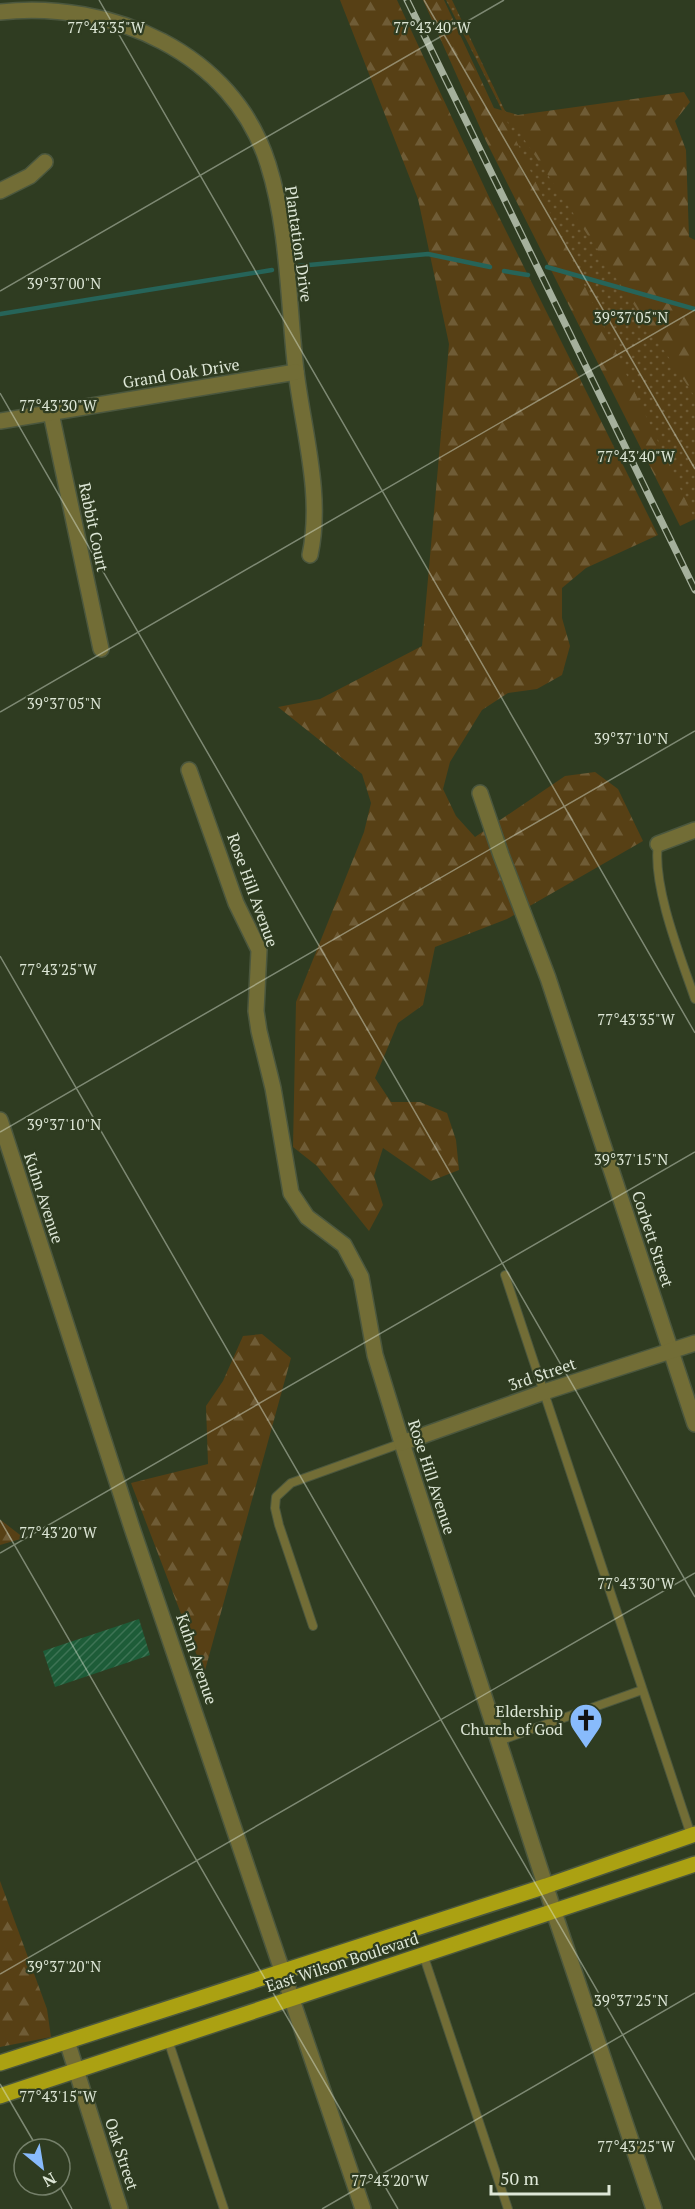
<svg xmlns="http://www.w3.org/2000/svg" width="695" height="2209" font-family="'PT Serif',serif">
<defs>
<pattern id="forest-firs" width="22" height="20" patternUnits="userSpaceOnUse" patternTransform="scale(1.5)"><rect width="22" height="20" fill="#574015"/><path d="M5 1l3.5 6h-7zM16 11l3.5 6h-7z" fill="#6f5c36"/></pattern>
<pattern id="park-dots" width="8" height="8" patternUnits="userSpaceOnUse" patternTransform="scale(1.5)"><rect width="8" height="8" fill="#574015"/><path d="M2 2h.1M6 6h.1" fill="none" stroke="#6f5c36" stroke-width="1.8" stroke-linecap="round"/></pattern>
<pattern id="building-hatch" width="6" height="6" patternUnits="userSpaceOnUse" patternTransform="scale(1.5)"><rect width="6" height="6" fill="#1d5c38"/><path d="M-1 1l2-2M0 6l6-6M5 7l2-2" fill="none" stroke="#3d7354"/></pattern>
</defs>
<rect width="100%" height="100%" fill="#2f3c21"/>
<!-- forest -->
<g fill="url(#forest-firs)">
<path d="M340,0H397L490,199L658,535L586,568L562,588V618L570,646L562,675L537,689L508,693L482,710L450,762L443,789L456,816L475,837L565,776L595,772L618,789L643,841L507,919L435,947L423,1005L398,1023L375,1078L391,1102H420L447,1113L456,1140L459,1170L431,1181L383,1148L374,1176L383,1205L369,1231L317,1166L293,1147L296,1002L364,832L371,803L362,774L278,707L320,699L422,646L449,344L418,199Z"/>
<path d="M423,0H444L494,108L518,115L684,92L690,102L675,121L686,150L689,237L695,240V519L680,526L486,141Z"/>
<path d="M262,1334L291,1358L204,1674L131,1483L208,1464L206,1406L223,1381L243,1336Z"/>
<path d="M0,1520L2,1521L24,1538L0,1545Z"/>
<path d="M0,1881L47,2009L51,2037L0,2047Z"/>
</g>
<!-- park -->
<path fill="url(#park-dots)" d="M446,0H452L504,109L695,397V520L497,100Z"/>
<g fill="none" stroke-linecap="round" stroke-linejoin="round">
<!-- stream -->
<g stroke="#266459" stroke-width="4.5">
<path d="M298,266L428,254L490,267"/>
<path d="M547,267L695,309"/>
<path d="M504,271L528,275"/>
<path d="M0,314L272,270"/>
</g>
</g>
<!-- building -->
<path fill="url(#building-hatch)" d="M139,1619L150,1655L55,1687L43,1651Z"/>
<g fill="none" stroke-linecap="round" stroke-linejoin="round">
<defs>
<g id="lane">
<path d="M658,844C652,886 681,958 695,999"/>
<path d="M505,1275L691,1835"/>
<path d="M313,1626L279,1525L275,1508L276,1497L291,1483L402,1443"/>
<path d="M499,1741L642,1690"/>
<path d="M423,1954L508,2209"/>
<path d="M168,2040L224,2209"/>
</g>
<g id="street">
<path d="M0,12C111,0 233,52 268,164C289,230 288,303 296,371C303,430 323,495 310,555"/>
<path d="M0,191L30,176L45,162"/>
<path d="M51,413L101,649"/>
<path d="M0,421L296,372"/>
<path d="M189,770L236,903L259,950L256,1011L259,1031L273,1088L291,1193L307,1217L344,1245L361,1277L375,1355L402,1443L554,1912L654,2209"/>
<path d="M480,793L501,855L548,978L695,1424"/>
<path d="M658,844L695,830"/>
<path d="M0,1120L132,1528L363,2209"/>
<path d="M402,1443L544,1392L695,1343"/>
<path d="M67,2041L120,2209"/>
</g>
<g id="primary">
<path d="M0,2063L546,1886L695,1834"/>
<path d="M0,2096L695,1864"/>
</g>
</defs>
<!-- lane casing -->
<use href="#lane" stroke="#4b573e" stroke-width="10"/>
<!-- street casing -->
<use href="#street" stroke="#4b573e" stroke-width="18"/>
<!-- primary casing -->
<use href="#primary" stroke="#4b573e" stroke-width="18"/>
<!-- lane -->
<use href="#lane" stroke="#726d36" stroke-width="8"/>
<!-- street -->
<use href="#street" stroke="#726d36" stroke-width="15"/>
<!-- primary -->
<use href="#primary" stroke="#aba112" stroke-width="15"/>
<defs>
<path id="rail" d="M407,0L695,590"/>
</defs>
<!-- rail casing -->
<use href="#rail" stroke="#a5b09c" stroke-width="7"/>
<!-- rail -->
<use href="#rail" stroke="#2f3c21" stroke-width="4.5" stroke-dasharray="14" stroke-linecap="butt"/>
</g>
<!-- ticks -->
<path fill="none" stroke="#dee7d7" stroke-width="1.5" stroke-opacity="0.45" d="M99,0L695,1033M424,0L695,469M0,291L504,0M0,393L695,1597M0,712L695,310M0,956L695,2160M0,1132L695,731M0,1520L398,2209M0,1553L695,1152M0,1974L695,1573M0,2084L38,2149M59,2185L72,2209M322,2209L695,1993"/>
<!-- icons -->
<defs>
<symbol id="church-pin" viewBox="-11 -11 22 30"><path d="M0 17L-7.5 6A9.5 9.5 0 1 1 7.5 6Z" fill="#88bbfc" stroke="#2f3c21"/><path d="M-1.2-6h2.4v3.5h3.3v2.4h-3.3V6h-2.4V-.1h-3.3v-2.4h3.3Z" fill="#111"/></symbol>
</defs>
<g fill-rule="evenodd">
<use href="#church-pin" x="567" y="1701" width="38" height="52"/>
</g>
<g text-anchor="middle" stroke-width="4.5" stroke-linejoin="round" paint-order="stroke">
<!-- street labels -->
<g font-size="16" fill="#dee7d7" stroke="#2f3c21">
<text transform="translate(299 244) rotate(82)" y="6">Plantation Drive</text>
<text transform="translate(181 373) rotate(-9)" y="6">Grand Oak Drive</text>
<text transform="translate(94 527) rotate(78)" y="6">Rabbit Court</text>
<text transform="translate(253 890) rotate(70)" y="6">Rose Hill Avenue</text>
<text transform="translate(44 1198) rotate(72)" y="6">Kuhn Avenue</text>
<text transform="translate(653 1239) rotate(72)" y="6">Corbett Street</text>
<text transform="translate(542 1374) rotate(-19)" y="6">3rd Street</text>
<text transform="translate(432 1477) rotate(72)" y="6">Rose Hill Avenue</text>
<text transform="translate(197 1659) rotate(71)" y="6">Kuhn Avenue</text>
<text transform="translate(342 1962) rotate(-18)" y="6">East Wilson Boulevard</text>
<text transform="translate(122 2154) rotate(72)" y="6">Oak Street</text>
</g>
<!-- poi labels -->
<g font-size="16" fill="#dee7d7" stroke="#2f3c21" text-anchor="end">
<text x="563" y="1717">Eldership<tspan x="563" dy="18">Church of God</tspan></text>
</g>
</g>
<g font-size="15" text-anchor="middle" fill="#dee7d7" stroke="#2f3c21" stroke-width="4.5" stroke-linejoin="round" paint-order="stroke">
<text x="106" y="33">77°43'35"W</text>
<text x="432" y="33">77°43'40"W</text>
<text x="64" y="289">39°37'00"N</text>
<text x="631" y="323">39°37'05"N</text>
<text x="58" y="411">77°43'30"W</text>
<text x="636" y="462">77°43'40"W</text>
<text x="64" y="709">39°37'05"N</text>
<text x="631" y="744">39°37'10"N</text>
<text x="58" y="975">77°43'25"W</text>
<text x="636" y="1025">77°43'35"W</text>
<text x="64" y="1130">39°37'10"N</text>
<text x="631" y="1165">39°37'15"N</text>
<text x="58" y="1538">77°43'20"W</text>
<text x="636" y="1589">77°43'30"W</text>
<text x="64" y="1972">39°37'20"N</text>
<text x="631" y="2006">39°37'25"N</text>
<text x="58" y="2102">77°43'15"W</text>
<text x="636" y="2152">77°43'25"W</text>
<text x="390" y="2186">77°43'20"W</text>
</g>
<!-- north arrow -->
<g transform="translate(42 2167) rotate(150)"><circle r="28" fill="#2f3c21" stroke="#75806a" stroke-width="1.5"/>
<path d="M0-4.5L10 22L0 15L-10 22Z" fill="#88bbfc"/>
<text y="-9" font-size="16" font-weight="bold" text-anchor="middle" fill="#dee7d7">N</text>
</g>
<!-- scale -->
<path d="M491 2185v9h118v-9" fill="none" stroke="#dee7d7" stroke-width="3"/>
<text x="500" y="2185" font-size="18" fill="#dee7d7" stroke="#2f3c21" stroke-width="4.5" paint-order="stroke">50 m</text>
</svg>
